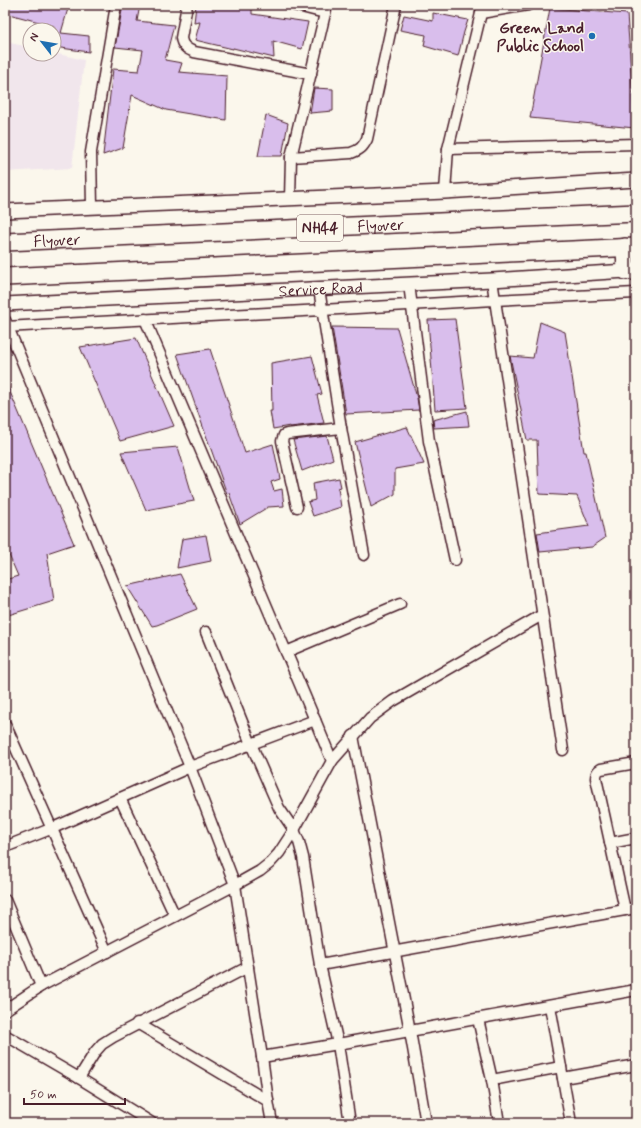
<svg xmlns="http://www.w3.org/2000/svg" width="641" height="1128" font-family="Mynerve,sans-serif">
<rect width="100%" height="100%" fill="#fbf7ec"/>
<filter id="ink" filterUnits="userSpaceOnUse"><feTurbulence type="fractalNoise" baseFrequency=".025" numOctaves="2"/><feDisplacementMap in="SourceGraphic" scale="8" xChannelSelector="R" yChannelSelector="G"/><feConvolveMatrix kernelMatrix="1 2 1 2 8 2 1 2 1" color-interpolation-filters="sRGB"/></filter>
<g filter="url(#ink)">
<!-- built -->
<path fill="#f1e6ec" d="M5,42L30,47V54H54V53L84,60L72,168L5,172Z"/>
<!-- building -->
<g fill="#d9beec" stroke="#4a1f2b">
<path d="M5,5H69L61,33L89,36V52L54,47V26L5,13Z"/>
<path d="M123,5H140L137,21L174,25L165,60L182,63L179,72L227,76L226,120L166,110L132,95L123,148L103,155L113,69L139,71L143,50L115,47Z"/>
<path d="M196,5H234L252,6V14L308,22L302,49L273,41L274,58L233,48V49L195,40L200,22L194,23Z"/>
<path d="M550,8L627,14L635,128L530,118Z"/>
<path d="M433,13L468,20L464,32L458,56L424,46L426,35L400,30L404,15L433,21Z"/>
<path d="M314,88L333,89V111L310,113Z"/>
<path d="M266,115L288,123L282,156H258Z"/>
<path d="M455,319L467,408L435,410L428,320Z"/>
<path d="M540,322L565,332L584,452H586L605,538L592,547L540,552L537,533L589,526L577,496L539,494L537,440H527L510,356L533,358Z"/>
<path d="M332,327L397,328L417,398L419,410L346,414Z"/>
<path d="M136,338L174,426L120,441L80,347Z"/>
<path d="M210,349L245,453L273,444L279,473L280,479L271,482L274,491L282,489L284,506L268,507L240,524L229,493L227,494L177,354Z"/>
<path d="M312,356L322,394L317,395L324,423L290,427V426L273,429L270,411H272L271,363Z"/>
<path d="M5,380L74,544L47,553L54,601L5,616V580L18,576L5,546Z"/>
<path d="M467,411L469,426L434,428L433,420Z"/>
<path d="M407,427L424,464L395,469V494L371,507L355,442Z"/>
<path d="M327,436L333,459L302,471L293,440Z"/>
<path d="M178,447L194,501L146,510L121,452Z"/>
<path d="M339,478L341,487L338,488L341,507L313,516L308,502L315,500L313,483Z"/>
<path d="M206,535L211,561L177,568L182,539Z"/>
<path d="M180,574L197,609L157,625L152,626L127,586Z"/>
</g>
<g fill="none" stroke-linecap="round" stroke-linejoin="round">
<defs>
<g id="minor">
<path d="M187,5L181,38C182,46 187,49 194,52L311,74"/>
<path d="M294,5L325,13"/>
<path d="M481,13L528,5"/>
<path d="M448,149L636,144"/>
<path d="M291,157L351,153C360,150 363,147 367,139L396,5"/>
<path d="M445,192L448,149L483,5"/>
<path d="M290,199L291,157L327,5"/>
<path d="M92,207L91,152L116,5"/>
<path d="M492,280L563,750"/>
<path d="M409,284L429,441L455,560"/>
<path d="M319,289L341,428L364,555"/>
<path d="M145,319L315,720L190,767L235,885L262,1057"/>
<path d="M5,320L190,767L53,828L5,847"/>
<path d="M5,327L322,310L494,300L636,293"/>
<path d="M297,507L282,441L284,435L287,434L341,428"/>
<path d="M206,632L251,744L279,808L294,830L299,842L303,857L320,965L338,1044L350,1123"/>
<path d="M286,652L400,604"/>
<path d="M5,724L107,952"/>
<path d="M353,736L410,1031L426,1123"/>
<path d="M332,761L370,718L393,701L542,615"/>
<path d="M120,798L175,916"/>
<path d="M610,843L636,838"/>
<path d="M5,900L41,986L5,1010"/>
<path d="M625,910L596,778C596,773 597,771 601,769L636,763"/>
<path d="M320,965L636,908"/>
<path d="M41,986L235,885L260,871L270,863L279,853L294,830L332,761L315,720"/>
<path d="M550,1006L571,1123"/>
<path d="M478,1019L492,1080L499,1123"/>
<path d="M137,1023L268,1101"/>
<path d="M5,1035L79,1078L152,1123"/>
<path d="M79,1078L95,1052L102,1044L113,1037L248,967"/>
<path d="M563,1078L636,1065"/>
<path d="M492,1080L561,1067"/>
<path d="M272,1123L268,1101L262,1057L338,1044L636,990"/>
</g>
<g id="tertiary">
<path d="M5,211L445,192L636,180"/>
<path id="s1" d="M5,304L492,280L626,271"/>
</g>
<path id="primary" d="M625,247L626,271H636"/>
<g id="trunk">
<path id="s2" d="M5,242L636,213"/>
<path d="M5,277L636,247"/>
</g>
</defs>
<!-- minor casing -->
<use href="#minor" stroke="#4a1f2b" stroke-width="13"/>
<!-- tertiary casing -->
<use href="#tertiary" stroke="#4a1f2b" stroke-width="16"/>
<!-- primary casing -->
<use href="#primary" stroke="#4a1f2b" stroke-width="20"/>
<!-- trunk casing -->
<use href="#trunk" stroke="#4a1f2b" stroke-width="20"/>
<!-- minor -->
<use href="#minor" stroke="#fbf7ec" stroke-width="10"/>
<!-- tertiary -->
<use href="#tertiary" stroke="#fbf7ec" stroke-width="13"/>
<!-- primary -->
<use href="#primary" stroke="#fbf7ec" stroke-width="17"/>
<!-- trunk -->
<use href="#trunk" stroke="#fbf7ec" stroke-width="17"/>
</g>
</g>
<!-- markers -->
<circle fill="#1f6fb2" stroke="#fbf7ec" stroke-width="1.5" cx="592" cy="36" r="4"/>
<g text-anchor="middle" stroke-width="3" stroke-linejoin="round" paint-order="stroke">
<!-- shield labels -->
<rect fill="#fbf7ec" stroke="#7f6065" stroke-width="1" x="297" y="215" width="46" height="26" rx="3"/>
<g font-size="15" font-weight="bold" fill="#4a1f2b">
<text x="320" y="233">NH44</text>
</g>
<!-- poi labels -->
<g font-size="16" font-weight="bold" fill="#4a1f2b" stroke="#fbf7ec" text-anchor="end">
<text x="584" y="33">Green Land<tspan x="584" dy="18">Public School</tspan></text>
</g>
<!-- street labels -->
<g font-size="16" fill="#4a1f2b" stroke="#fbf7ec">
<text dy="6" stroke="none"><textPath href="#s2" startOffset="376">Flyover</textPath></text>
<text dy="6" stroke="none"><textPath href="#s2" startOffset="52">Flyover</textPath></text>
<text dy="6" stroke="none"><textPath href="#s1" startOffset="316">Service Road</textPath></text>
</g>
</g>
<!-- margin -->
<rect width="641" height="1128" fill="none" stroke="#fbf7ec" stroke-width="20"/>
<rect x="10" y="10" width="621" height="1108" fill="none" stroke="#4a1f2b" stroke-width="1.5" filter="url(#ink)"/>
<!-- north arrow -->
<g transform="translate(42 42) rotate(301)"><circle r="19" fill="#fbf7ec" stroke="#b4a19f"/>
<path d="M0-3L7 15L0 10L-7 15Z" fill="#1f6fb2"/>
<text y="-6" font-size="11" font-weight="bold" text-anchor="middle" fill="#4a1f2b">N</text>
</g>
<!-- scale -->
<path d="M24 1098v6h101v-6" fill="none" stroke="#4a1f2b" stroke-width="2"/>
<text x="30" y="1098" font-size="12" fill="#4a1f2b" stroke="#fbf7ec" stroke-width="3" paint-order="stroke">50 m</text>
</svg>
